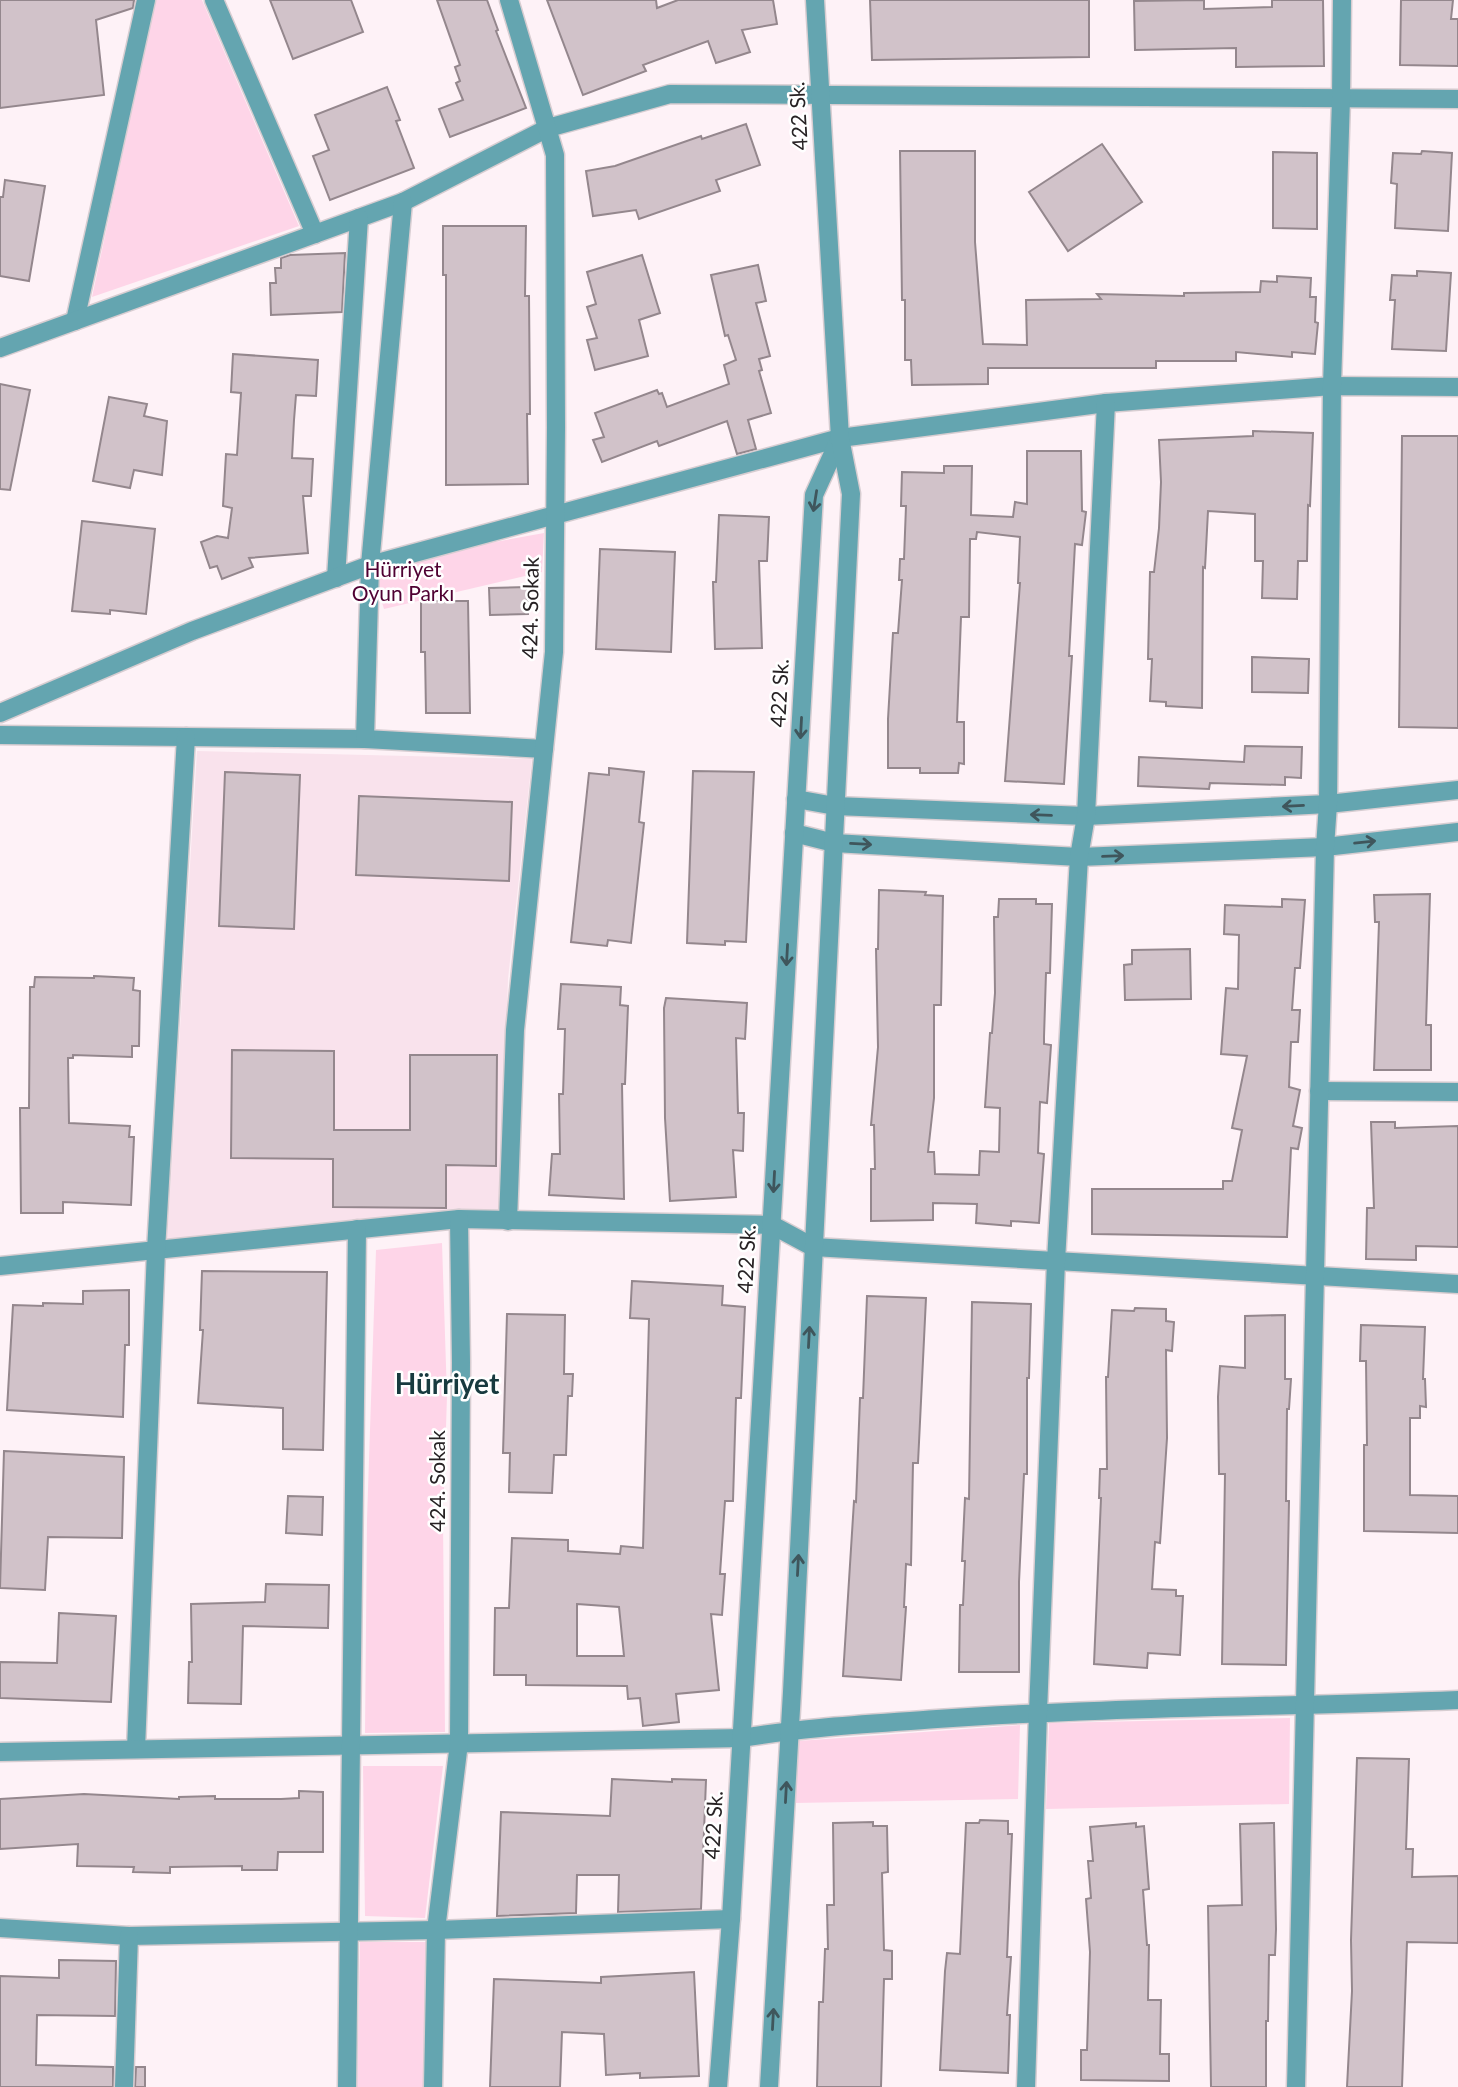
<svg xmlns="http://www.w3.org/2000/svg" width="1458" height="2087" font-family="Lato,sans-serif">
<rect width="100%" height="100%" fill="#fef2f7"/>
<!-- built -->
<path fill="#f9e2ec" d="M197,751L532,759L508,979L500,1212L167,1241Z"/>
<!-- green -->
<g fill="#fed5e8">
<path d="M155,0H202L299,226L92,297Z"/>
<path d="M544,533L542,572L384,609L370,565Z"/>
<path d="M442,1243L447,1396L443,1521L445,1732L365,1733L367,1520L376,1250Z"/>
<path d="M1290,1718L1289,1804L1046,1809L1049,1723Z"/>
<path d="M1020,1725L1018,1799L794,1803L798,1741Z"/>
<path d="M363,1766H443L425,1918L365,1916Z"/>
<path d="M360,1942H427L423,2087H357Z"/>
</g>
<!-- building -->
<g fill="#d1c2c9" stroke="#94878d" stroke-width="2" fill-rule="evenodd">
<path d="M0,0H134L133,8L96,20L104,95L0,108Z"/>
<path d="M270,0H351L363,32L293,59Z"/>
<path d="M437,0H487L498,30L496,31L526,108L450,137L439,109L463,100L456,83L460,81L455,67L460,65Z"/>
<path d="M547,0H656L657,8L678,0H773L777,24L742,30L750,52L716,63L708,41L643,65L646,71L583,95Z"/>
<path d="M870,0H1089V57L872,60Z"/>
<path d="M1204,0V9L1272,7V0H1323L1324,66L1236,67V48L1135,50L1134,1Z"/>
<path d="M1401,0H1453L1451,19H1458V66L1400,65Z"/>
<path d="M387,87L400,120L396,121L414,168L330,200L313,156L329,150L315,115Z"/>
<path d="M746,124L760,165L716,180L720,191L639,219L636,210L593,216L586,171L615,166L701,136L702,139Z"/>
<path d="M1102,144L1142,202L1068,251L1029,192Z"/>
<path d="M900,151H975V242L983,344L1027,345L1026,300L1101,299L1097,294L1184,296V293L1260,292L1261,281L1277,282V276L1311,278L1310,297H1316L1315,322L1318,323L1315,354L1292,352V357L1236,352V361H1156V368H988V384L912,385L911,360H905V300H902Z"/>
<path d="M1422,151L1452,153L1448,231L1395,228L1397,184L1391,183L1393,153L1421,154Z"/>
<path d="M1273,152L1317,153V229L1273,228Z"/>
<path d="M5,180L45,186L29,281L0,276V197H3Z"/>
<path d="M443,226H526L525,296H529L530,414H527L528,484L446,485V275H443Z"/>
<path d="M345,253L342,312L271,315L270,283H276L275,268H281V258L290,255Z"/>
<path d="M642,255L660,313L639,320L648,356L595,370L587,340L597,338L587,307L596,304L587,272Z"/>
<path d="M758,265L766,301L756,303L770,356L759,359L762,370L759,371L771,413L748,420L756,449L737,454L727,421L659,446L657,441L602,462L593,440L604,437L595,413L657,390L659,394L662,393L667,407L729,384L724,365L736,360L728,335L725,336L711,275Z"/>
<path d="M1417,271L1451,273L1446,351L1392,349L1395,300H1390L1392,275L1417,276Z"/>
<path d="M233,354L318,360L316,396L296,395L294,420L292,458L313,459L311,496H303L308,553L249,558L253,567L222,579L217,566L210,568L201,542L217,536L228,538L232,508L223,506L226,454L237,455L241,393L231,392Z"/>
<path d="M0,384L30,390L10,490L0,489Z"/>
<path d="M109,397L147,404L144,416L167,421L162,475L134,470L130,488L93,481Z"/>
<path d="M1253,431L1313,433L1310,506L1308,505L1307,561H1298L1297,599L1262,598L1263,561H1255V514L1208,511L1205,568L1203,567L1202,708L1166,706V702L1150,701L1152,659H1148L1150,572H1154L1159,528L1161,482L1159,440L1253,436Z"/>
<path d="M1402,436H1458V728L1399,727Z"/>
<path d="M1027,451H1081L1082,511L1086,512L1082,545L1075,544L1069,656H1072L1064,784L1005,781L1020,583H1018L1020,537L977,532L976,539H970L969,617H961L957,722H964V764L959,763L958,773H920V768H888V719L893,633H898L902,580H899L900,559H904L906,506H901L902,472L944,473V466H972L971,515L1013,517L1015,502L1027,504Z"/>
<path d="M719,515L769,517L767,561H759L762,648L715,649L713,582H716Z"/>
<path d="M82,521L155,529L146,614L110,610V614L72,611Z"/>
<path d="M600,549L675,552L671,652L596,649Z"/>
<path d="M527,587L528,614L490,615L489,588Z"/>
<path d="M421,601H468L470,713H426L425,652H421Z"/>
<path d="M1252,657L1309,659L1308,693L1252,692Z"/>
<path d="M1245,746L1302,747L1301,778L1285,777V785L1210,783L1209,789L1138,786L1139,757L1244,762Z"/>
<path d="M609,768L644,772L639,822L644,823L631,943L608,940L607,946L571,942L589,773L609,775Z"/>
<path d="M693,771L754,772L746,942L725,941V945L687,943Z"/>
<path d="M225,772L300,775L294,929L219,926Z"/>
<path d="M359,796L512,802L509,881L356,875Z"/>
<path d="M879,890L926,892L925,895L943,896L941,1005H934V1098L928,1152H934L935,1174L979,1175L980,1151L999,1152L1000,1108L985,1107L990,1033H992L995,993L994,917H998L999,899H1036V904H1052L1050,973H1046L1044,1037V1044L1051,1045L1047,1103L1040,1102L1038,1153L1044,1154L1039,1223L1011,1221V1226L976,1223L977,1204L933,1203V1220L871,1221V1169H875L874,1125H871L878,1047L876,949H878Z"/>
<path d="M1430,894L1426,1025H1431V1070H1374L1379,922H1375L1374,895Z"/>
<path d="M1282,899L1305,900L1300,968H1295L1292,1010H1300L1298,1042H1291L1289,1087L1300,1090L1293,1126L1302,1128L1298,1149L1291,1148L1287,1237L1092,1234V1189H1223V1181H1232L1242,1130L1232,1128L1247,1056L1221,1054L1226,988L1238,989L1239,935L1224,934L1225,905L1282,907Z"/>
<path d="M1190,949L1191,999L1125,1000L1124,965L1132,964V950Z"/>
<path d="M94,976L134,978L133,990L140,991L139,1046H132V1057L73,1055V1058H68L69,1123L130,1126L129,1137H134L131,1205L63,1202V1213H21L20,1108H29L30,987H34L35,977L94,978Z"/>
<path d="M561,984L621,987L620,1005L628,1006L625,1084H622L624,1199L549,1195L552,1154H560L559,1094H563L565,1029H558Z"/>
<path d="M666,998L747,1003L745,1039L736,1038L738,1113H744L743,1151L733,1150L736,1197L670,1201L665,1118L664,1008Z"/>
<path d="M232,1050L334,1051V1130H410V1055H497L496,1166L446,1165V1208L333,1207V1159L231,1158Z"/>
<path d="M1371,1122H1395V1128L1458,1126V1247L1416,1246V1260L1366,1259L1367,1208H1374Z"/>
<path d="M202,1271L327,1272L323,1450L283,1449V1408L198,1403L203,1330H200Z"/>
<path d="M632,1281L723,1286L722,1305L745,1307L741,1398H736L733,1501H725L720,1574H725L722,1615L711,1614L719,1690L676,1694L679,1722L643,1726L640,1698L628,1699L627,1686L526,1685V1675H494L495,1608H509L512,1538L568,1540V1551L620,1554L621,1546L643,1548L649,1319L630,1318ZM577,1604L619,1607L624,1656H577Z"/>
<path d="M129,1290V1345H125L123,1417L7,1410L13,1305L43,1306V1303L83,1304V1291Z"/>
<path d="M867,1296L926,1298L918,1463H913L911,1565L906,1564L904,1607H906L901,1680L843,1676L854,1501L856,1502L860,1398H863Z"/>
<path d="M972,1302L1031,1304L1029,1378H1027V1474H1024L1019,1582V1672H959L960,1605H963L965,1561H962L965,1498L969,1499Z"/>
<path d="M1135,1308L1166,1309V1321L1174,1322L1172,1351L1166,1350L1167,1438L1160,1543L1155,1542L1152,1589L1176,1590V1596H1183L1180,1655L1148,1653L1147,1668L1094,1664L1101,1498H1099L1100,1469H1107L1106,1377H1108L1112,1310L1134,1311Z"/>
<path d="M507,1314L565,1315L564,1374H573L572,1396H568L566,1455H554L552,1493L509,1492L510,1453H503Z"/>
<path d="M1285,1315V1379H1291L1289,1409H1287L1286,1501H1289L1286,1665L1222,1664L1225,1474H1219L1218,1397L1220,1366L1245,1368V1316Z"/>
<path d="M1361,1325L1425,1327L1423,1379H1425L1426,1407L1420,1406V1418H1410V1495L1458,1496V1533L1364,1531V1445H1367L1366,1361H1360Z"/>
<path d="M4,1451L124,1457L122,1538L48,1537L45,1590L0,1588Z"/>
<path d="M288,1496L323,1497L322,1535L286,1533Z"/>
<path d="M266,1584L329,1585L328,1628L243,1626L241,1704L188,1703L189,1662H192L191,1604L265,1602Z"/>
<path d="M59,1613L116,1616L111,1702L0,1698V1662L57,1663Z"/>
<path d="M1357,1758L1409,1759L1406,1849H1413L1412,1877L1458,1876V1943L1407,1942L1402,2087H1347L1352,1991L1351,1940Z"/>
<path d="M612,1779L672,1782V1779L706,1780L701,1909L618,1912L619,1875H577L576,1913L497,1916L501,1812L610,1816Z"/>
<path d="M299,1791L323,1792V1852H278L277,1870H242V1866L170,1867V1873L133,1872L134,1867L77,1866L78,1844L0,1849V1799L84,1794L179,1799V1797L215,1796V1799H281L299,1798Z"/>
<path d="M980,1820L1008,1821V1834H1012L1007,1957H1011L1007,2015H1010L1008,2073L940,2070L945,1971L947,1953L960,1954L966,1823H979Z"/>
<path d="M873,1822V1826H887L888,1872L882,1873L884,1950L892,1951V1979H884L881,2087H817L819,2002H823L825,1949H828L827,1905H834L833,1823Z"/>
<path d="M1136,1823V1827L1144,1826L1149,1889L1143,1890L1147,1945H1149L1148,2000H1161L1160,2054H1169V2081L1081,2080V2050H1087L1090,1952L1086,1899L1091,1898L1088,1861H1093L1090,1827Z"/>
<path d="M1274,1823L1276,1929L1275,1955H1269L1268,2021H1266V2087H1211L1208,1906L1242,1905L1240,1824Z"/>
<path d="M59,1960L116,1961L115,2016L37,2015L36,2065L113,2067V2087H0V1976L59,1978Z"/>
<path d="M694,1972L699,2076L640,2078V2073L606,2075L604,2034L562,2032L560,2087H490L494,1979L601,1983V1977Z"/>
<path d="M136,2067H145V2087H135Z"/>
</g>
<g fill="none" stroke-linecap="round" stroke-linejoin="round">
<defs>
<g id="minor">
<path d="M214,0L315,234"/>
<path d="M75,321L146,0"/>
<path d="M0,348L403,202L548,128L670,94L1458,99"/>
<path d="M336,578L359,218"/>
<path d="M0,713L192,631L370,565L840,438L1106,403L1332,386L1458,387"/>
<path d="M0,735L365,739L544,749"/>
<path d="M365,739L370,565L403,202"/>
<path d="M796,799L835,806L1086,816L1328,804L1458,790"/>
<path d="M794,833L834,843L1079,857L1325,847L1458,832"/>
<path d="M1319,1091L1458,1092"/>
<path d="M508,1221L515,1030L554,652L556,427L555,155L509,0"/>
<path d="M0,1266L459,1219L772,1225L813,1247L1458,1284"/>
<path d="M136,1749L156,1250L186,737"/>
<path d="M0,1752L742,1738C807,1727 872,1724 937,1719C1111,1707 1285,1707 1458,1700"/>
<path d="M0,1928L129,1936L436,1930L731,1919"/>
<path d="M124,2087L129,1936"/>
<path d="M347,2087L357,1229"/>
<path d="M433,2087L436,1930L459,1743L461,1362L459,1219"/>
<path d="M718,2087L731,1919L814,495L840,438"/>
<path d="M769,2087L792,1692L851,494L840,438L815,0"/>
<path d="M1026,2087L1038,1712L1056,1261L1079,857L1086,816L1106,403"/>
<path d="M1296,2087L1325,847L1328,804L1332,386L1341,99L1342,0"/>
</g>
</defs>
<!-- minor casing -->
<use href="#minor" stroke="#d7cdd1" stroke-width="21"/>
<!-- minor -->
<use href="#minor" stroke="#64a5b0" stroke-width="18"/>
</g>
<!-- one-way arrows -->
<defs><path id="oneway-shaft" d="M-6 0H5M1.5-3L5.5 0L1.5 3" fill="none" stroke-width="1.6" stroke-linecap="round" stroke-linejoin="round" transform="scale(1.75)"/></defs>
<g stroke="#3f565c">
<use href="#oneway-shaft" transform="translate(815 501) rotate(99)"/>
<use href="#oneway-shaft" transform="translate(801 728) rotate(93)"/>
<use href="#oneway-shaft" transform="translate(1293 806) rotate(177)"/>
<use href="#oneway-shaft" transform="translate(1041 815) rotate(-178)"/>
<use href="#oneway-shaft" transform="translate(1365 842) rotate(-6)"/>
<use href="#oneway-shaft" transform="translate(861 844) rotate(3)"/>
<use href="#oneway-shaft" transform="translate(1113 856) rotate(-2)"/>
<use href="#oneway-shaft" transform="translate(787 955) rotate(93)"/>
<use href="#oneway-shaft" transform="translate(774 1182) rotate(93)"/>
<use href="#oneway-shaft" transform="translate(809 1337) rotate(-87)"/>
<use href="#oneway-shaft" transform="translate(798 1565) rotate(-87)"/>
<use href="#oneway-shaft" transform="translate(786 1792) rotate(-87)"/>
<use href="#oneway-shaft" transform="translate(773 2019) rotate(-87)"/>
</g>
<g text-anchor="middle" stroke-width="5" stroke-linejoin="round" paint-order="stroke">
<!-- street labels -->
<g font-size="21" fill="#272224" stroke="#fff">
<text transform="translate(799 116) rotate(-93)" y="7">422 Sk.</text>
<text transform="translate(531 608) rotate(-89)" y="7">424. Sokak</text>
<text transform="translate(780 693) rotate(-87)" y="7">422 Sk.</text>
<text transform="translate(747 1259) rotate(-87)" y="7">422 Sk.</text>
<text transform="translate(438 1481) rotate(-90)" y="7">424. Sokak</text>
<text transform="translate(714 1825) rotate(-87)" y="7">422 Sk.</text>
</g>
<!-- park labels -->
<g font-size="21" fill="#4f0032" stroke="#fff">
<text x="403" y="577">Hürriyet<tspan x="403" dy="24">Oyun Parkı</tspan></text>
</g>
<!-- district labels -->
<g font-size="28" font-weight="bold" fill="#183a3f" stroke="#fff">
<text x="447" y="1394">Hürriyet</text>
</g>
</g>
</svg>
